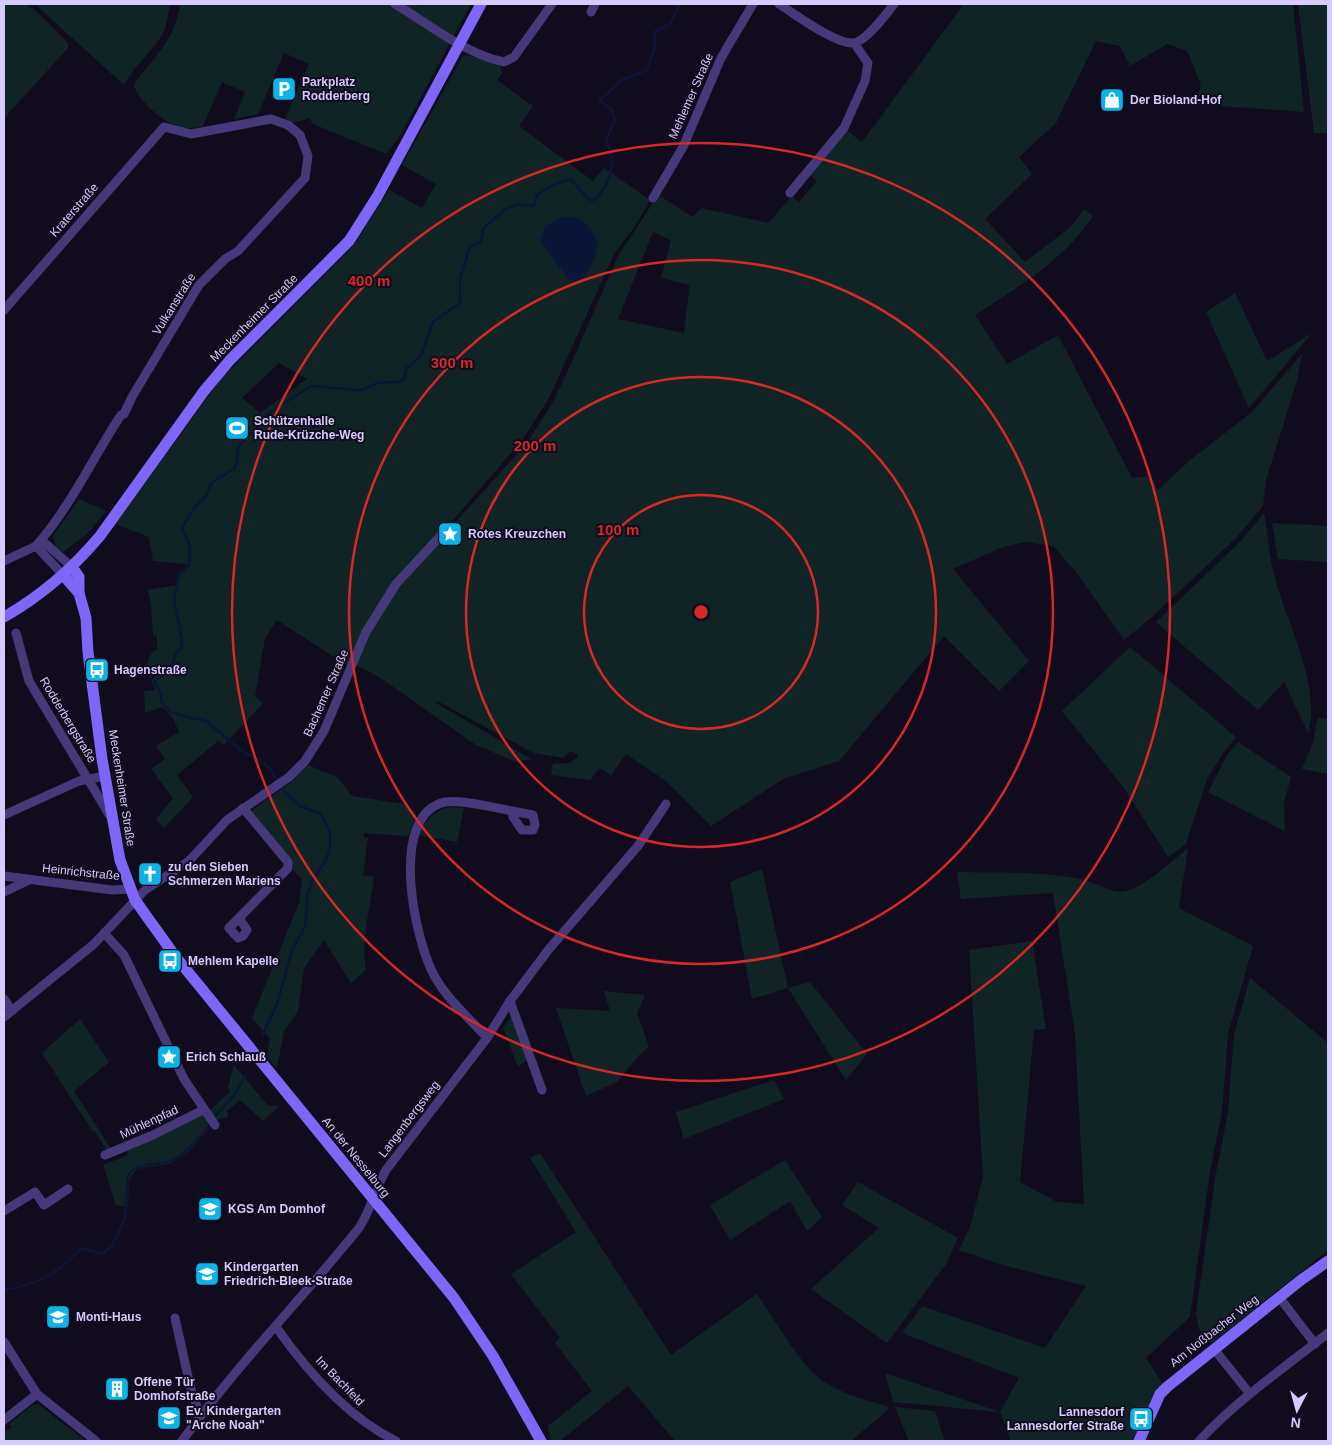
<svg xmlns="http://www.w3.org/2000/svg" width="1332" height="1445" font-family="Helvetica,sans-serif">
<rect width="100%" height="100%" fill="#110c1d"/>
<!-- green -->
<g fill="#102426" fill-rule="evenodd">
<path d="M4,4H24L35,10L68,43V48L4,118Z"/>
<path d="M35,4H170C168,13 167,26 162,35C151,53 133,66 124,85Z"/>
<path d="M180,4H471L399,138L386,154L313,124L309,118L293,123L285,119L309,64L284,53L258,114L234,119L245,92L222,82L203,126C197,127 189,129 183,128C166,125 138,101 134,85C154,55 174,44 180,4Z"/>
<path d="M964,4H1293L1304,112L1196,104L1201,85L1187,51L1167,44L1130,66L1120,46L1096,41L1056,123L1019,157L1032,174L985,219L1025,262L1072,226L1084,209L1093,216C1065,259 1017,288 975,315L1007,364L1058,335L1132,478L1151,476L1158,490L1189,461L1252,412L1302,354L1296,384L1266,480L1263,506L1236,538L1151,618L1124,640L1076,572L1053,546L1025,542L1003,547L953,569L1029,661L999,691L944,636L839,761L783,779L711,826L666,781L626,754L611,775L600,768L590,780L551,775L553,764L569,763L577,758L578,755L571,751L563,758L534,753L437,701L436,703L531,759L516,762L476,745L382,679L355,664L368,633L398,586L527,443L553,402L572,362L618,256L658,195L693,217L701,208L768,223L792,196L799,202L817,181L810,174L847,131L862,142ZM653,232L671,240L661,278L690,285L684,333L618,319Z"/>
<path d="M1298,4H1328V133H1314Z"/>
<path d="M467,55L500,65L502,73L497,80L533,106L519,126L593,181L604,168L650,200L636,225L614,254L549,398L523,439L435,541L395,582L348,666L277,620L265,638L255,697L263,703L224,745L218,741L177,775L193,797L164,828L156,819L173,798L151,769L165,759L156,746L179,732L173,718L162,707L145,713L144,691L155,690L151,680L164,670L144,671L151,653L157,650V636L153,635L151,604L148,590L176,585L178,573L187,567L185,564L153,561L149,537L115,524L221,379L355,244L389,190L422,208L436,184L402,165L463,56ZM279,363L307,379L260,413L242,398Z"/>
<path d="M1235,293L1267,361L1312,333L1249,408L1206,312Z"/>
<path d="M79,499L106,511L87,534L63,552L56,548L53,536Z"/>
<path d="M1264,513C1268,535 1269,557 1275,578C1287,624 1322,687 1308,733L1284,682L1258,710L1156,622L1240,542Z"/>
<path d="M1272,523L1328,526V562L1278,559Z"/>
<path d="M1130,647L1236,737L1224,752L1207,779L1186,844L1168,857L1124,788L1062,711Z"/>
<path d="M1318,718L1328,719V774L1302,769L1312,746Z"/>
<path d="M1238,742L1291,777L1284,803L1285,831L1208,792L1227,755Z"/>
<path d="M308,765L337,777L352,796L404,804L415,812L416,816L408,836L364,833V837L368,838L363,875L374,877C370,907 361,939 366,970L351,983L324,940L304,968L298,1011L284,1031L277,1069L267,1057L270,1039L252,1018L299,903L302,880L294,871L292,861L253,815L252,810L289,784Z"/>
<path d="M449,807L464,808L457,842L418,835C426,820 432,812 449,807Z"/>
<path d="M1188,848L1179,908L1253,946L1228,1034L1222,1111L1210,1171L1190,1317L1146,1358L1163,1384C1146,1400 1146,1422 1134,1441H1011L1000,1412L893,1402L885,1373L1000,1412L1019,1378L902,1333L922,1306L1045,1348L1086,1286L1003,1265L959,1250L970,1227L983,1177L969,950L1032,941L1046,1029L1034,1030L1020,1182L1057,1202L1084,1204L1075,1034L1053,893L961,899L957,872C999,873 1043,871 1084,880C1097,883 1112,894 1125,891C1144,888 1173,860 1188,848Z"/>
<path d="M762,869L788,988L810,982L867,1054L846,1080L788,988L752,999L730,882Z"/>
<path d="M1250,978L1328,1043V1250L1211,1344L1199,1329L1196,1313L1216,1173L1228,1112L1234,1035Z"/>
<path d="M604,991L645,995L637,1013L649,1047L640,1054L617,1082L586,1096L556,1008L610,1011Z"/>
<path d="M512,1015L527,1060L518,1067L503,1028Z"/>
<path d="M80,1019L109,1062L74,1091L111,1149L107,1151L95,1131L93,1132L42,1053Z"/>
<path d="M234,1065L268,1106H279L263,1121L240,1100L227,1111L228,1117L216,1120L189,1151L169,1164L137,1169L129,1179L128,1207L116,1205L103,1165L128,1155L127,1149L186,1124L200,1113L210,1110L230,1092L228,1088Z"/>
<path d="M774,1080L784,1099L684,1139L676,1112Z"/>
<path d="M540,1153L671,1355L757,1294C773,1317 801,1366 823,1381C842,1394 865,1400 887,1406L889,1409L851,1441H675L628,1386L560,1441H550L548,1426L592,1391L555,1343L560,1338L511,1274L576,1232L530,1158Z"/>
<path d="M785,1160L822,1217L807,1231L790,1201L730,1240L710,1205Z"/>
<path d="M858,1182L958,1238L946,1264L887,1343L811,1289L879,1228L842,1205Z"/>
<path d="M38,1404L86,1441H4V1433L12,1427L9,1424L33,1405Z"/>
<path d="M895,1407L935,1411L945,1441H909Z"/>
</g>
<!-- water -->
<path fill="#0b1537" d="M562,217C584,216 588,224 598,242C595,257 590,283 570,281L540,241L545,227Z"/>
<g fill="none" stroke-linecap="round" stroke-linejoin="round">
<!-- stream -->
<g stroke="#0b1537" stroke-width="2.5">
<path d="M262,1036L277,1004L292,950L305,927L308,893L312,881L326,860L330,849V832L321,814L300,806L284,791L271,770L260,760L242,751L206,721L171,713L162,703L160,692L154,682L171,668L177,651L181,649L182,640L174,600L179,575L189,565L190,546L182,528L195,507L207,495L211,483L234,469L237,461L238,447L270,412L311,386L359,390C367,389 372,384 379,383C387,381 396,384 404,380L406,369L421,355L433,322L460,303V278L470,247L481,242L483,229L504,210L517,204L531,206L535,204L537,195C545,189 562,180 571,179L589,200H595C612,180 617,163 606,140L615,119L611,109L599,101L620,81L647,70L655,46L654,32C676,23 669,24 679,4"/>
<path d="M213,1119L235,1094L246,1074"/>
<path d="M4,1290C37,1285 59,1273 81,1248L101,1254L112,1246L125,1219L128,1175C140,1162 152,1166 167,1162C184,1157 200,1137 210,1124"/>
</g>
<!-- street -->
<g stroke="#453979" stroke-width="9">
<path d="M395,4C429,24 465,54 504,62L514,57L552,4"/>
<path d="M779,4C795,14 835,44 853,43C866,42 886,14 894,4"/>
<path d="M591,12L595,4"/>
<path d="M790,193L844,128L865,81L868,63L854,43"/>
<path d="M653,198L683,147L721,58L753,4"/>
<path d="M4,310L164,127L191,134L271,119L288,125L300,135L308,156L305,178L238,251L225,259L199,285L132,397L124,414L121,415C92,459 71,506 36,546"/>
<path d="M36,546L63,575"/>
<path d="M4,561L36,546L46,544L72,567"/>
<path d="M16,633L29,681L110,816"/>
<path d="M4,815L79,781L105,776"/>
<path d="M4,876L112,890L131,889"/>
<path d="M4,892L29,880"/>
<path d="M239,918L247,930L243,936L238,938L229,928L288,868V862L243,808"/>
<path d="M104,933L124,955L184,1079L215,1125"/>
<path d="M4,999L12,1011"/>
<path d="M510,1001L542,1090"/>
<path d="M4,1017L94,944L145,890L189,861L227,820L289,777L305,761L324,731L366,632L396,584L446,530"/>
<path d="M487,1038C470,1019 448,1000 435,977C415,942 387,815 445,802C462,799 495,808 512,811L513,817L522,830H533L535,825L533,815L512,811"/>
<path d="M105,1155L153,1135L203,1110"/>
<path d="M4,1211L35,1192L44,1205L68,1189"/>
<path d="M1279,1297L1315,1344"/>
<path d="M175,1318L191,1390L200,1415"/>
<path d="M276,1327C307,1371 347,1417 396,1441"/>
<path d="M4,1342L37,1394L96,1441"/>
<path d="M1214,1349L1250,1394"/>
<path d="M4,1420L37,1394"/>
<path d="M182,1441C236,1366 301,1300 359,1228C371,1210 375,1189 386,1170L487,1038L510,1001L549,949L638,846L666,804"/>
<path d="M1199,1441C1237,1400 1284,1368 1328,1333"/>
</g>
<!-- secondary -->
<g stroke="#7e66f8" stroke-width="11">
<path d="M72,567L79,577V593"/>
<path d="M63,575L79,593L86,618L88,652L102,759L120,860L135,900L175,956L454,1298L493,1356L541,1441"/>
<path d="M4,617C41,596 73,568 100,536L204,391L230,360L349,241L377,197L481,4"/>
<path d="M1139,1441L1160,1394L1167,1387L1301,1280L1328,1261"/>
</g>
</g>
<!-- distance rings -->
<g fill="none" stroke="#d62828" stroke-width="2.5">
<circle cx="701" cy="612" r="117"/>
<circle cx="701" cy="612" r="235"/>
<circle cx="701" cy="612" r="352"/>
<circle cx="701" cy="612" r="469"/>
</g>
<!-- icons -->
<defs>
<symbol id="parking-square" viewBox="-11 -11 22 22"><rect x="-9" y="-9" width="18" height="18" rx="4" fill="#0bb3e8" stroke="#110c1d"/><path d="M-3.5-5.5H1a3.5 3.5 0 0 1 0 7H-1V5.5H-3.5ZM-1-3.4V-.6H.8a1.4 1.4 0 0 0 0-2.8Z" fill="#fff"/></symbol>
<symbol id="shop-square" viewBox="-11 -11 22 22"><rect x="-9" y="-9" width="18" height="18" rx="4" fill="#0bb3e8" stroke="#110c1d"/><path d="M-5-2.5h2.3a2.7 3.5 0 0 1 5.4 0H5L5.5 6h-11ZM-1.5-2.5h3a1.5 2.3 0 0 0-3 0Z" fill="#fff"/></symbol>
<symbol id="stadium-square" viewBox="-11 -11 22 22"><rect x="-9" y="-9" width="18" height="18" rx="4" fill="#0bb3e8" stroke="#110c1d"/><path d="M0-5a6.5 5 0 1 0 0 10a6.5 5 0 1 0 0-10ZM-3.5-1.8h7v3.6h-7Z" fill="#fff"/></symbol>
<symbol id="sight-square" viewBox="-11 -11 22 22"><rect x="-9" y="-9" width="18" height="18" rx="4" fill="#0bb3e8" stroke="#110c1d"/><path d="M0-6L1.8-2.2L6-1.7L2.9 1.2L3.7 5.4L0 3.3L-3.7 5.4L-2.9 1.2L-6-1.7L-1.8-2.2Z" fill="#fff"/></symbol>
<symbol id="bus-square" viewBox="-11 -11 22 22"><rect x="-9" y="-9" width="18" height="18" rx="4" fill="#0bb3e8" stroke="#110c1d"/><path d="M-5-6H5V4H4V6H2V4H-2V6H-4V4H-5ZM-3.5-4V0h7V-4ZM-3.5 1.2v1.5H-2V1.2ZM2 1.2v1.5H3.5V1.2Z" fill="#fff"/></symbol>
<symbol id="church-square" viewBox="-11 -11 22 22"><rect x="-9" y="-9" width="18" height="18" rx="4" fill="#0bb3e8" stroke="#110c1d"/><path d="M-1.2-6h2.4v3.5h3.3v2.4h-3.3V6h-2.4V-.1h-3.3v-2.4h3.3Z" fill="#fff"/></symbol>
<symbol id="school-square" viewBox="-11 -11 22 22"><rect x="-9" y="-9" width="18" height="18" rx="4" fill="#0bb3e8" stroke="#110c1d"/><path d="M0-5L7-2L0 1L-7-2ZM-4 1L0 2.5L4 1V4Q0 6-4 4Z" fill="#fff"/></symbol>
<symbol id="building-square" viewBox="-11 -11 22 22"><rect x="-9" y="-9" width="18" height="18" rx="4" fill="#0bb3e8" stroke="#110c1d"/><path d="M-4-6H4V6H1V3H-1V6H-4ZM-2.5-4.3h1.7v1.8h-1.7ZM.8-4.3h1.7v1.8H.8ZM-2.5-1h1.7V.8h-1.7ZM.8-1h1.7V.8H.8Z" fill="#fff"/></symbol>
</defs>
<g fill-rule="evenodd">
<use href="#parking-square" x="270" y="75" width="28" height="28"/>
<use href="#shop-square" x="1098" y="86" width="28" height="28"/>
<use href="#stadium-square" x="223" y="414" width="28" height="28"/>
<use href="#sight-square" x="436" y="520" width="28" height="28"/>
<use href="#bus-square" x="83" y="656" width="28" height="28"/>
<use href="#church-square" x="136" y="860" width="28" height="28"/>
<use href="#bus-square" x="156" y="947" width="28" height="28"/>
<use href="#sight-square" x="155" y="1043" width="28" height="28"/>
<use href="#school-square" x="196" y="1195" width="28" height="28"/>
<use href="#school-square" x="193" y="1260" width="28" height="28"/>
<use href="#school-square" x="44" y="1303" width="28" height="28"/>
<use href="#building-square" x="103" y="1375" width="28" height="28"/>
<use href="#school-square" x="155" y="1404" width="28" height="28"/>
<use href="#bus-square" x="1127" y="1405" width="28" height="28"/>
</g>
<g text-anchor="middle" stroke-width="4" stroke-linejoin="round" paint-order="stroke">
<!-- poi labels -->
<g font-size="12" font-weight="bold" fill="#d7cafd" stroke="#110c1d" text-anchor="start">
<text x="302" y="86">Parkplatz<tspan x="302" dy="14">Rodderberg</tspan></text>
<text x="1130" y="104">Der Bioland-Hof</text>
<text x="254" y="425">Schützenhalle<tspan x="254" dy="14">Rude-Krüzche-Weg</tspan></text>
<text x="468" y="538">Rotes Kreuzchen</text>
<text x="114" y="674">Hagenstraße</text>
<text x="168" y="871">zu den Sieben<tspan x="168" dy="14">Schmerzen Mariens</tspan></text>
<text x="188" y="965">Mehlem Kapelle</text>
<text x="186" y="1061">Erich Schlauß</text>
<text x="228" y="1213">KGS Am Domhof</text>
<text x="224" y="1271">Kindergarten<tspan x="224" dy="14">Friedrich-Bleek-Straße</tspan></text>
<text x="76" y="1321">Monti-Haus</text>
<text x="134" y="1386">Offene Tür<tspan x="134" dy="14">Domhofstraße</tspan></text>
<text x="186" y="1415">Ev. Kindergarten<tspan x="186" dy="14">"Arche Noah"</tspan></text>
<text x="1124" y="1416" text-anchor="end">Lannesdorf<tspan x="1124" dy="14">Lannesdorfer Straße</tspan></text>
</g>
<!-- street labels -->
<g font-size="12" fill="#d7cafd" stroke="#110c1d">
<text transform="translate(691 96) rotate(-66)" y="4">Mehlemer Straße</text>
<text transform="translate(74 210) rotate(-49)" y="4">Kraterstraße</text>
<text transform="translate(174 304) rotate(-58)" y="4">Vulkanstraße</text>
<text transform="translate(254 318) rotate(-45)" y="4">Meckenheimer Straße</text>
<text transform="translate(326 693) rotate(-66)" y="4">Bachemer Straße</text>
<text transform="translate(68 720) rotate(59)" y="4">Rodderbergstraße</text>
<text transform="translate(122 788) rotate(81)" y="4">Meckenheimer Straße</text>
<text transform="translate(81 872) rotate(6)" y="4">Heinrichstraße</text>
<text transform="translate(409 1119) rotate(-53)" y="4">Langenbergsweg</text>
<text transform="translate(149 1122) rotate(-25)" y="4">Mühlenpfad</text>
<text transform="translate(356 1157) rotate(51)" y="4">An der Nesselburg</text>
<text transform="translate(1214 1331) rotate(-38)" y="4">Am Noßbacher Weg</text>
<text transform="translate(340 1381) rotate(46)" y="4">Im Bachfeld</text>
</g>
</g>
<circle cx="701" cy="612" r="8" fill="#d62828" stroke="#110c1d" stroke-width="2.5"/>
<g font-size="15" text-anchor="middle" font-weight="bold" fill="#d62828" stroke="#110c1d" stroke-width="4" stroke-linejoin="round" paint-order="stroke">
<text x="369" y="286">400 m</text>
<text x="452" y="368">300 m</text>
<text x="535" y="451">200 m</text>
<text x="618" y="535">100 m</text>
</g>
<!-- border -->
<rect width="1332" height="1445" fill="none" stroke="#d7cafd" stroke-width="10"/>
<!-- north arrow -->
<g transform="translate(1297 1410) rotate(186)" stroke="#110c1d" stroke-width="4" paint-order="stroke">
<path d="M0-4L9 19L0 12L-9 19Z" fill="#d7cafd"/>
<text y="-8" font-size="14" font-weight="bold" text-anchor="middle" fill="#d7cafd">N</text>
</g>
</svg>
